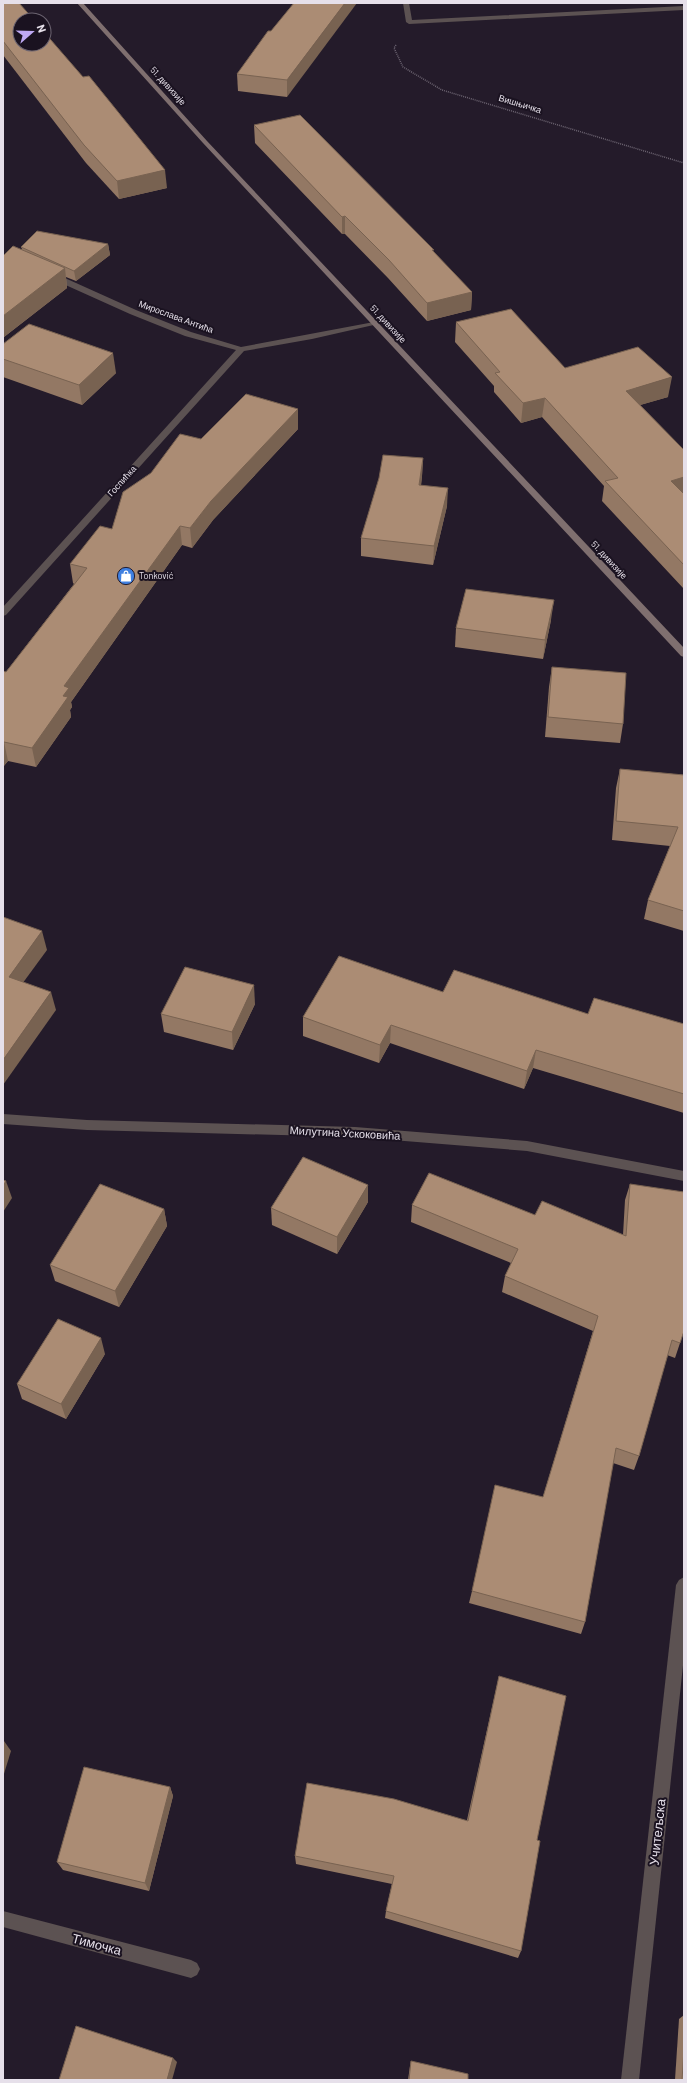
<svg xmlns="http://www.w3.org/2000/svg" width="687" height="2083" font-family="Barlow,sans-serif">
<rect width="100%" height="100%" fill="#241b2a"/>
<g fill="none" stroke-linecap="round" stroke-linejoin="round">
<!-- path -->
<path stroke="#6d6572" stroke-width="1.5" stroke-dasharray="1 1" stroke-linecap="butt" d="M396,45L394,48L403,67L442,90L684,163"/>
<!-- street -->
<g fill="#5c5252" fill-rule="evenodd">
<path d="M403,3H409L412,20L684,6V10L409,24L406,22Z"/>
<path d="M50,274H56L136,310L191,332L241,347L374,322L378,324L312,339L244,351L6,615L3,616V607L236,350L185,336L130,314L50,278Z"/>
<path d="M3,1114L87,1120L355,1127L527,1141L684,1171V1181L527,1151L355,1137L87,1130L3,1124Z"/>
<path d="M684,1577V1656L639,2080H621L676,1585L679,1580Z"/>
<path d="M3,1911L191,1960L197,1963L200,1969L197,1975L191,1978L3,1927Z"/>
</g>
<!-- secondary -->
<path fill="#7f6f6f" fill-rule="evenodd" d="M77,3H83L207,141L684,648V657L681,656L203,143Z"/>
</g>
<!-- wall -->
<g fill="#937864">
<path d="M3,3L167,188L119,199L86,163L3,55Z"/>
<path d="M294,3L287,97L238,91L237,74Z"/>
<path d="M254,125L434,253L472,292L471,310L427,321L388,278L345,234H342L255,143Z"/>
<path d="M108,244L110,255L76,281L66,277L67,288L4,337L3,336V256L22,249L21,247Z"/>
<path d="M456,322L565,368L668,397L640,405L684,450V589L602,501L604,486L542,417L521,423L494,392V386L455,342Z"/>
<path d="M3,344L116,373L82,405L3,377Z"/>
<path d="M298,409V429L213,520L192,548L182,545L71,702L72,707L70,710L71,717L36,767L8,761L3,767V671L6,672L74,584L73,583L70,564L112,529L201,439Z"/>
<path d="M423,458L422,476L421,485L447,506L433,565L361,556V538Z"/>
<path d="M551,620L543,659L455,647L456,628Z"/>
<path d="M552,667L623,724L620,743L545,737L549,687Z"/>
<path d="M620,769L684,775V931L644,919L648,900L670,846L612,840L616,788Z"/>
<path d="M443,992L588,1014L684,1024V1113L533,1068L524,1089L390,1043L379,1063L303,1036V1017Z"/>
<path d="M255,1004L233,1050L164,1032L161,1014Z"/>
<path d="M630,1184L680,1343L675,1358L667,1355L639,1456L634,1470L613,1463L585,1622L581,1634L469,1603L472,1591L543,1497L593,1331L502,1292L505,1276L511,1263L411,1222L412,1205L535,1215L623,1235L625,1200Z"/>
<path d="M368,1202L337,1254L272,1225L271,1208Z"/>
<path d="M164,1209L167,1226L119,1307L55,1281L50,1265Z"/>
<path d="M105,1354L66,1419L22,1399L17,1384Z"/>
<path d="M499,1676L537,1840L521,1951L518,1958L385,1918L386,1911L392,1884L296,1864L295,1856L467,1820Z"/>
<path d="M170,1787L173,1796L149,1891L63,1870L57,1862Z"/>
<path d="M684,2015V2080H675L679,2019Z"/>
<path d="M411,2061L468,2080H408L410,2066Z"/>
</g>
<!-- shaded-wall -->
<g fill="#786251">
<path d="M345,3H357L287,97V80Z"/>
<path d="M165,170L167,188L119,199L117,181Z"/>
<path d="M345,216V234H342V217Z"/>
<path d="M108,244L110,255L76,281L74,271Z"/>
<path d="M65,268L67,288L4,337L3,329V316Z"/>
<path d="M472,292L471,310L427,321V303Z"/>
<path d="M113,353L116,373L82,405L79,385Z"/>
<path d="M672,377L668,397L623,410L626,391Z"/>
<path d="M545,398L542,417L521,423L523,403Z"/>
<path d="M298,409V429L213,520L192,548L190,528L211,501Z"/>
<path d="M423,458L422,476L419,503V485Z"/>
<path d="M684,477V496L671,481Z"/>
<path d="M448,488L447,506L433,565L434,546Z"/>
<path d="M180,526L182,545L71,702L72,707L70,710L71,717L36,767L32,748L63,696L64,686Z"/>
<path d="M554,600L551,620L543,659L545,640Z"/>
<path d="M3,742H4L8,761L3,767Z"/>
<path d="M42,931L47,950L14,995L9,977Z"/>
<path d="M254,985L255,1004L233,1050L232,1032Z"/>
<path d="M51,992L56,1010L3,1085V1060Z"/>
<path d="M391,1025L390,1043L379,1063L380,1045Z"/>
<path d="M536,1050L533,1068L524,1089L527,1071Z"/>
<path d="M6,1181L12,1198L3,1212V1186Z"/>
<path d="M368,1185V1202L337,1254V1237Z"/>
<path d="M164,1209L167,1226L119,1307L115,1291Z"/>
<path d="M101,1338L105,1354L66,1419L61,1404Z"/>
<path d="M4,1741L11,1751L3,1777V1745Z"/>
<path d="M170,1787L173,1796L149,1891L145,1883Z"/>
<path d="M173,2058L177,2062L172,2080H167Z"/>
</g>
<!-- building -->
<g fill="#ab8c74" stroke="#786251">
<path d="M3,3H19L34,20H20V44H44V32L83,77L89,76L165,170L117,181L84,145L3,41Z"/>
<path d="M294,3H345L287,80L237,74L268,31H271Z"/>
<path d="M300,115L434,250H432L472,292L427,303L389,260L345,216L342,217L254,125Z"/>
<path d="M37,231L108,244L74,271L21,247Z"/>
<path d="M13,246L65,268L3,316V256Z"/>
<path d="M511,309L565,368L638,347L672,377L626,391L684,450V477L671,481L684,494V565L605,481L618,478L545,398L523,403L495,373L500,372L456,322Z"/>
<path d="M29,324L113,353L79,385L3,359V344Z"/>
<path d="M246,394L298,409L211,501L190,528L180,526L64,686L69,688L63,696L68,697L32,748L4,742H3V671L6,672L87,568L70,564L100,526L112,529L123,492L151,473L180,434L201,439Z"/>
<path d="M383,455L423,458L419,485L448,488L434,546L361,538L379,478Z"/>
<path d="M466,589L554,600L545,640L456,628Z"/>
<path d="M552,667L626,673L623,724L548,717Z"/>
<path d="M620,769L684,775V911L648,900L678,827L616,821Z"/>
<path d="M3,917L42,931L9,977L51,992L3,1060Z"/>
<path d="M339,956L443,992L454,970L588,1014L594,998L684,1024V1094L536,1050L527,1071L391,1025L380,1045L303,1017Z"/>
<path d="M185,967L254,985L232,1032L161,1014Z"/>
<path d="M303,1157L368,1185L337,1237L271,1208Z"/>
<path d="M429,1173L535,1215L542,1201L626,1236L630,1184L684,1192V1331L680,1343L672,1340L639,1456L616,1448L585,1622L472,1591L495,1485L543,1497L598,1316L505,1276L518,1249L412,1205Z"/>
<path d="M3,1180L6,1181L3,1186Z"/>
<path d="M100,1184L164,1209L115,1291L50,1265Z"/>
<path d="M58,1319L101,1338L61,1404L17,1384Z"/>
<path d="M499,1676L566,1696L537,1840L540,1841L521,1951L386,1911L394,1876L295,1856L307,1783L394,1799L468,1821Z"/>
<path d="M84,1767L170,1787L145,1883L57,1862Z"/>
<path d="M76,2026L173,2058L167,2080H59Z"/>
<path d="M684,2049V2080H682Z"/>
<path d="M411,2061L468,2074V2080H409Z"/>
</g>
<!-- icons -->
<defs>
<symbol id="shop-disc" viewBox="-11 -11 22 22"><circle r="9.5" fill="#3f7fe0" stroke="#1a1220"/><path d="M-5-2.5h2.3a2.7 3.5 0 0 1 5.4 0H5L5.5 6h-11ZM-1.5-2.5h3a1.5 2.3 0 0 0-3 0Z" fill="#fff"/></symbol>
</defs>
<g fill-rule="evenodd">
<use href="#shop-disc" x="116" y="566" width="20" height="20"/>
</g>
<g text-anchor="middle" stroke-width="4" stroke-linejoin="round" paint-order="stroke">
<!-- far-street labels -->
<g font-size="9" fill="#e6e0ea" stroke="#1a1220">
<text transform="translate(168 86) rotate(48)" y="3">51. дивизије</text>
<text transform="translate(520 104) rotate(17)" y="3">Вишњичка</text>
<text transform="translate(176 317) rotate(20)" y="3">Мирослава Антића</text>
<text transform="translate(388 324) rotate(47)" y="3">51. дивизије</text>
<text transform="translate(122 481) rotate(-48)" y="3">Госпићка</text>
<text transform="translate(609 560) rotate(47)" y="3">51. дивизије</text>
</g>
<!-- far-poi labels -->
<g font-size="9" fill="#e6e0ea" stroke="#1a1220" text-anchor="start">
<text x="139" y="579">Tonković</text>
</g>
<!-- street labels -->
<g font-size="11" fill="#e6e0ea" stroke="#1a1220">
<text transform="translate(345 1133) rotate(3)" y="4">Милутина Ускоковића</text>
</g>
<!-- near-street labels -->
<g font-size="13" fill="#e6e0ea" stroke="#1a1220">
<text transform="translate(657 1832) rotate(-84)" y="5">Учитељска</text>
<text transform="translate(97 1944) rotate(15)" y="5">Тимочка</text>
</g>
</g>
<!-- border -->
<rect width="687" height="2083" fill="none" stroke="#e6e0ea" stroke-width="8"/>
<!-- north arrow -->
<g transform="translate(32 32) rotate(70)"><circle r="19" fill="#1a1220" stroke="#6c6471"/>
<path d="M0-3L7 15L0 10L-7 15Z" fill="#bfa9f4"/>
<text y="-6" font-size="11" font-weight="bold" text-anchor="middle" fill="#e6e0ea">N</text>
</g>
</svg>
